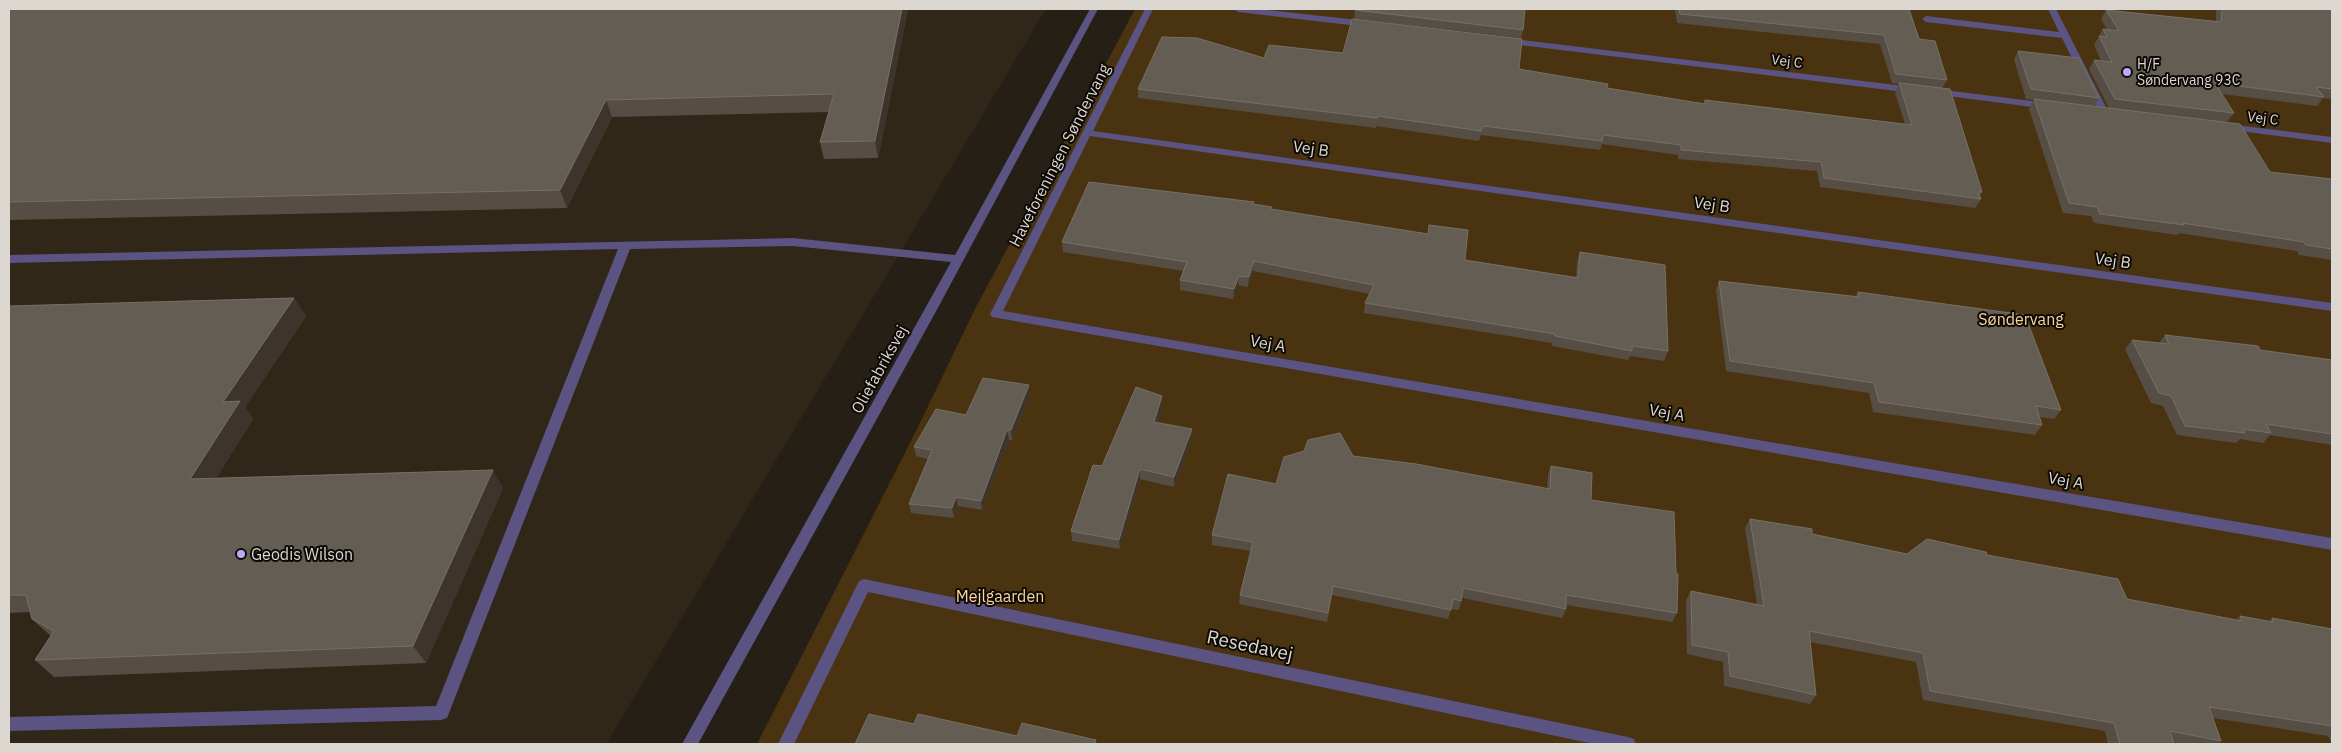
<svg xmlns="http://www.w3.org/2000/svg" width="2341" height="753" font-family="'IBM Plex Sans',sans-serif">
<rect width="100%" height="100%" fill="#261f16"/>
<!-- built -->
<path fill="#312718" d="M9,9H1046L606,744H9Z"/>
<!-- green -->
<path fill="#4a3310" d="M1135,9H2332V744H757L917,429L975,309Z"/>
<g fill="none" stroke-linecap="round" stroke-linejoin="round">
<!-- minor -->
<g fill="#5b5382" fill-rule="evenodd">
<path d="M1090,9H1098L940,304L698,744H682L951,262L793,246L630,249L447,718L441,720L9,731V717L436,706L618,249L9,263V255L793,238L955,255Z"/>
<path d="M1145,9H1153L1093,131L2332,303V311L1090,136L1003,311L2332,538V550L992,317L990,314Z"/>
<path d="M1234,9H1259L1367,21L1372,24L1367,27L1238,12Z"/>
<path d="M2048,9H2056L2109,113L2108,115L2104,116L2099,113L2062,38L1926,22L1922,19L1926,16L2059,32Z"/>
<path d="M1506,38L1913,87L1918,90L1913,93L1503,43L1501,41Z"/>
<path d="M1936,89L2047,103L2052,106L2047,109L1933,94V90Z"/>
<path d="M2228,124L2332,137V143L2224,129L2223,127Z"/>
<path d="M864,579L1628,737L1634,739L1636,744H1594L868,592L794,744H778L859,581Z"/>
</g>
</g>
<!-- wall -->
<g fill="#564e45">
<path d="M9,9H908L878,158L824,159L820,142L829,112L612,117L567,208L9,220Z"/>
<path d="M1355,9L1523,30L1521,38L1354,19Z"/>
<path d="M1675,9H1909L1919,39L1947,80L1942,88L1982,192L1980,196L1981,199L1975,208L1820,187L1817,171L1678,159V155L1602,144L1600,150L1481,135L1479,141L1376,126V128L1138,98V89L1264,58L1519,69L1607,88L1704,104L1705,100L1905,124L1895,93L1899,84L1892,83L1880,44L1677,23Z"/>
<path d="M2216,9H2332V99L2323,98L2317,106L2222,94L2234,113L2227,122L2270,172L2332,179V260L2299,255L2297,251L2179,233L2177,235L2094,223L2091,216L2063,213L2029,109L2034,100L2026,99L2014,60L2018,51L2099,98L2094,106L2109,108L2089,69L2094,60L2101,61L2094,45L2103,29H2107L2101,19L2106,10L2216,21Z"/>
<path d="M1254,205L1465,260L1576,277L1577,261L1580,252L1668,351L1664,361L1630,356L1628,360L1552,346V343L1364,313L1365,303L1370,294L1253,271L1248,287L1238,285L1233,299L1180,290V280L1184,271L1063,252L1062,242Z"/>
<path d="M1719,281L1855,296L1858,292L2061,410L2054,419L2039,417L2042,425L2035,435L1873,412L1869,393L1726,371L1716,290Z"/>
<path d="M9,306L306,316L245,407L253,419L216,478L503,488L426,663L54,677L35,660L51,636L32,619L30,612L9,613Z"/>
<path d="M2165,335L2260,350L2332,360V445L2270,435L2263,443L2240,439L2236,443L2177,435L2163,406L2151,403L2125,349L2132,340L2159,343Z"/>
<path d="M1030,394L1012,440H1009L982,510L958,506L954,518L911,513L909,504L928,459L916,456L914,447L966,415Z"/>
<path d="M1162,396V406L1157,423L1192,429L1191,439L1174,487L1140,479L1120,549L1072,541L1071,531L1102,466Z"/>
<path d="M1353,456L1547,489L1548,475L1551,466L1591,500L1677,613L1672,622L1566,605V609L1562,618L1462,598L1459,610L1451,609L1448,619L1332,595L1327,622L1239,604L1240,595L1251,551L1212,545V535L1276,484Z"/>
<path d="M1750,519L1812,534L1907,554L1987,555L2127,599L2236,620L2240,616L2269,621L2272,618L2332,629V744L2328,736L2213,718L2221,741L2218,744H2182L2173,742L2174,744H2108L2105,731L1923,700L1916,662L1810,642L1816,695L1810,704L1724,686L1723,662L1687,654L1686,600L1691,591L1757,605L1745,528Z"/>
</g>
<!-- shaded-wall -->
<g fill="#3d352c">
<path d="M902,9H908L878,158L875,141Z"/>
<path d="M606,100L612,117L567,208L560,190Z"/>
<path d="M1254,261L1253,271L1248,287L1249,277Z"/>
<path d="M1239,276L1238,285L1233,299L1234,289Z"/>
<path d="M294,298L306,316L245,407L253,419L205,496L190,479L223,402Z"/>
<path d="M1029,385L1030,394L1012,440L1011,430Z"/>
<path d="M1162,396V406L1154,432V422Z"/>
<path d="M1192,429L1191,439L1174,487V477Z"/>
<path d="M1007,430L1009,440L982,510L981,501Z"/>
<path d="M1140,469V479L1120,549L1119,540Z"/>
<path d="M493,470L503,488L426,663L413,646Z"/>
<path d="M956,497L958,506L954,518L952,508Z"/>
</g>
<!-- building -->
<g fill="#645d54" stroke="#777067">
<path d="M9,9H902L875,141L820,142L834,94L606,100L560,190L9,202Z"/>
<path d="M1355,9H1525L1523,30L1355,10Z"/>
<path d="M1679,9H1909L1919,39L1935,41L1947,80L1896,74L1884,35L1680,14Z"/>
<path d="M2222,9H2332V89L2316,87L2324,97L2215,83L2234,113L2115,99L2094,60L2112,62L2099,36L2107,37L2103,29L2119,31L2106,10L2221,22Z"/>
<path d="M1352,19L1522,39L1519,69L1608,84L1607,88L1705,104V100L1912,125L1899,83L1950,89L1982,192H1978L1981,199L1824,178L1821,162L1681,150V145L1603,135L1602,141L1483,126L1481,131L1378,116L1377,118L1138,89L1162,37L1197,38L1264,58L1269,45L1343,53Z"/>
<path d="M2018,51L2079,58L2099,98L2031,89Z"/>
<path d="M2034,99L2240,124L2270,172L2332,179V249L2306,245L2304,242L2182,223L2184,225L2100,214L2097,207L2069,203Z"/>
<path d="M1089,182L1254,202L1253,204L1272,207L1271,209L1428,234L1429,225L1468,230L1465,260L1578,278L1580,252L1665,265L1668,351L1632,346V351L1555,336V334L1365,303L1374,285L1254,261L1249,277L1239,276L1234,289L1180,280L1187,262L1062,242Z"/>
<path d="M1719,281L1859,297L1858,292L2025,315L2061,410L2036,406L2042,425L1879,402L1874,383L1730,361Z"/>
<path d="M294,298L223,402L240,401L190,479L493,470L413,646L35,660L54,631L32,619L26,595H9V306Z"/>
<path d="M2165,335L2258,346L2260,350L2332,360V434L2266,424L2271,433L2243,429L2245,433L2185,426L2171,396L2159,393L2132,340L2169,344Z"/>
<path d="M983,378L1029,385L1011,430H1007L981,501L956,497L952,508L909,504L932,450L914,447L936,409L966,415Z"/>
<path d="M1136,387L1162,396L1154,422L1192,429L1174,477L1140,469L1119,540L1071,531L1093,465L1102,466Z"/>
<path d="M1340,433L1353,456L1416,464L1550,489L1551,466L1592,473L1591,500L1674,512L1676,573L1678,574L1677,613L1566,595V609L1463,588L1461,601L1453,599L1451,610L1333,586L1328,613L1240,595L1253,542L1212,535L1228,474L1276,484L1284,457L1304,451L1308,440Z"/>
<path d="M1750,519L1812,529V534L1907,554L1927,539L1986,552L1987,555L2118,579L2127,599L2242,621L2240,616L2273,622L2272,618L2332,629V726L2209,707L2221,741L2170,731L2174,744H2120L2114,723L1930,691L1923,653L1809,631L1816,695L1730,676L1728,652L1692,645L1691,591L1764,606Z"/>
<path d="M869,714L914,724L918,714L1017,736L1022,723L1096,740L1095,744H855Z"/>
</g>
<!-- markers -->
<g fill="#b8abf7" stroke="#0d0a06" stroke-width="2">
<circle cx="2127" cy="72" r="5"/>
<circle cx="241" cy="554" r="5"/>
</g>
<g text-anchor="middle" stroke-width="4" stroke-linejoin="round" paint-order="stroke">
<!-- far-street labels -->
<g font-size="14" fill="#dcd7d1" stroke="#0d0a06">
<text transform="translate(1787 61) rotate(7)" y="5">Vej C</text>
<text transform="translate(2263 118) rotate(7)" y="5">Vej C</text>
</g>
<!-- far-poi labels -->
<g font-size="14" fill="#dcd7d1" stroke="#0d0a06" text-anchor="start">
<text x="2137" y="69">H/F<tspan x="2137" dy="16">Søndervang 93C</tspan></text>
</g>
<!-- street labels -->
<g font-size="16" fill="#dcd7d1" stroke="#0d0a06">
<text transform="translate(1311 148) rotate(8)" y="6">Vej B</text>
<text transform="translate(1059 155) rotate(-63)" y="6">Haveforeningen Søndervang</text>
<text transform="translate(1712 204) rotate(8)" y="6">Vej B</text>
<text transform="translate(2113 260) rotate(8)" y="6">Vej B</text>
<text transform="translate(1268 343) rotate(10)" y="6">Vej A</text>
<text transform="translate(879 369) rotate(-61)" y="6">Oliefabriksvej</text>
<text transform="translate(1667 412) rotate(10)" y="6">Vej A</text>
<text transform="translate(2066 480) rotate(10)" y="6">Vej A</text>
</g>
<!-- park labels -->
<g font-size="16" fill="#fdd49f" stroke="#0d0a06">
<text x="2021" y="325">Søndervang</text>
<text x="1000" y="602">Mejlgaarden</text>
</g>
<!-- poi labels -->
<g font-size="16" fill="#dcd7d1" stroke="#0d0a06" text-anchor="start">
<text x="251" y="560">Geodis Wilson</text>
</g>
<!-- near-street labels -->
<g font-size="19" fill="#dcd7d1" stroke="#0d0a06">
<text transform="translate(1250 645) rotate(12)" y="7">Resedavej</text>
</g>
</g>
<!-- border -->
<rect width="2341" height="753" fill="none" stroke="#dcd7d1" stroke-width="20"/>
</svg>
